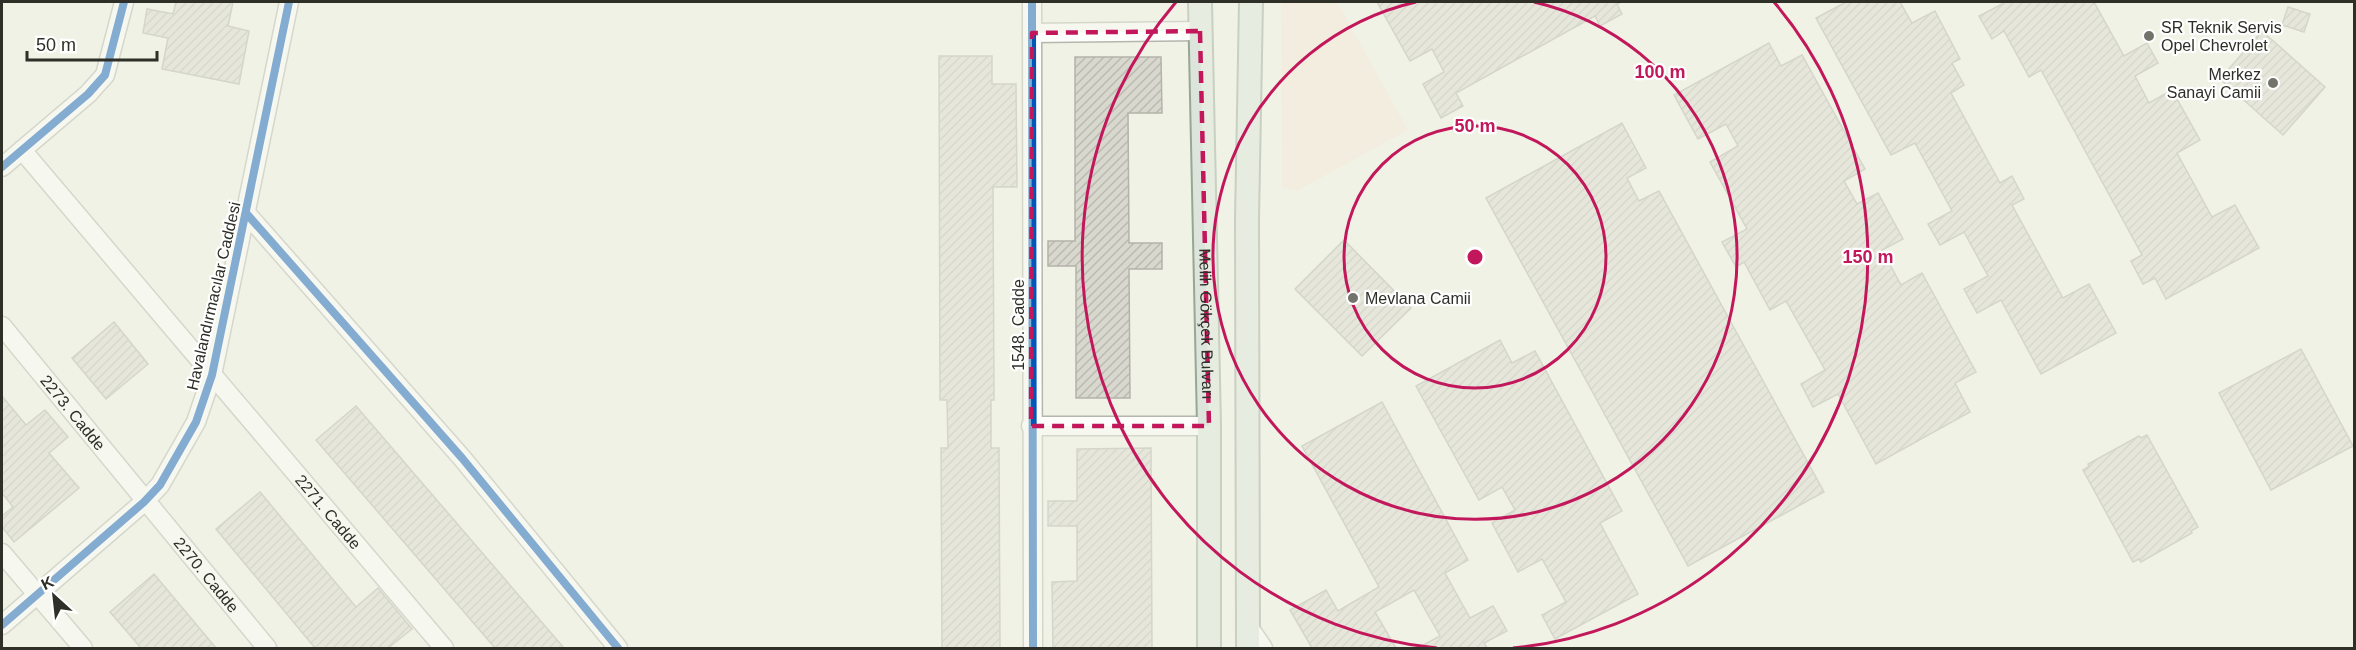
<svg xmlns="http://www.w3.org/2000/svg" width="2356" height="650" font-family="Arial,sans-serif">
<defs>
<pattern id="building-hatch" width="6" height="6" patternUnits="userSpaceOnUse" patternTransform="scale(1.5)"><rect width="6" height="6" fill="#d9d8ce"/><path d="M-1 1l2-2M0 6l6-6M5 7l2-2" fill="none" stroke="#bbbab1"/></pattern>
</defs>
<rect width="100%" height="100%" fill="#f0f2e5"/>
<!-- green -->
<path fill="#f7e6d7" d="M1281,2H1337L1408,130L1297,191L1282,187Z"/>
<!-- building -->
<g fill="url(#building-hatch)" stroke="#b4b3aa" stroke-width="1.5">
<path d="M176,2H233L228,26L249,31L239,84L162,69L168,38L143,33L147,9L173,14Z"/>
<path d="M1377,2H1622L1617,4L1622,14L1600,26L1595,16L1456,93L1463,106L1441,118L1423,84L1444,72L1432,49L1410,61Z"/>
<path d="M1846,2H1900L1912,23L1935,11L1960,59L1952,63L1964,85L1951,93L2000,183L2012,176L2024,199L2012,205L2063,298L2089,284L2116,333L2041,374L2001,300L1977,313L1964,289L1988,276L1964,232L1940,245L1928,224L1952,211L1915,143L1891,155L1816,18Z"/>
<path d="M2006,2H2094L2124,56L2147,43L2158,63L2135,76L2149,103L2172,90L2200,140L2177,153L2212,217L2235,205L2259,248L2166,299L2155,278L2143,284L2131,261L2142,255L2041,70L2029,77L2004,31L1992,39L1979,16Z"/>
<path d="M2288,7L2310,14L2304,32L2282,25Z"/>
<path d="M2262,31L2325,87L2283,135L2220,79Z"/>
<path d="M1769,43L1781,66L1802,55L1865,169L1844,181L1857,204L1878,193L1903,239L1882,250L1901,285L1922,273L1976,372L1955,383L1970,412L1876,464L1838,394L1813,407L1801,384L1825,370L1786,301L1770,310L1744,262L1736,267L1722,242L1747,229L1710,162L1738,146L1726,124L1698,139L1674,95Z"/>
<path d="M939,56H992V84H1016L1017,187H993L994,400H991V448H999L1000,648H942L941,448H948L947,400H940Z"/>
<path d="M1075,57H1161L1162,113H1128L1129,243H1162V269H1129L1130,398H1076V266H1048V241H1075Z"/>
<path d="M1622,123L1646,168L1627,178L1639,201L1659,191L1824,492L1688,566L1486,198Z"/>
<path d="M1344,240L1411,308L1362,356L1295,289Z"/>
<path d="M114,322L148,364L106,399L72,358Z"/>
<path d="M1500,340L1512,363L1535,351L1622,511L1600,523L1638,594L1555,639L1542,615L1566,602L1542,559L1518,572L1492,523L1515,510L1502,487L1479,500L1416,386Z"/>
<path d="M2301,349L2353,446L2271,490L2219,393Z"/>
<path d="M2,396L26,425L45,410L68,437L49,453L79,488L14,542L2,527V516L13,507L2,493Z"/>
<path d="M1382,402L1468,560L1445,573L1470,618L1493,606L1507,631L1484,643L1487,648H1418L1440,636L1414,590L1375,612L1396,648H1312L1290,610L1326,590L1338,611L1379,587L1302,446Z"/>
<path d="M356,406L564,648H495L316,440Z"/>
<path d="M2147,435L2198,527L2191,531L2192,533L2141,562L2139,559L2133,562L2083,470L2089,466L2088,464L2139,436L2141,438Z"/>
<path d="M1151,448L1152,648H1053L1052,582L1077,581V526H1048V501H1077V449Z"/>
<path d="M260,492L356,607L378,588L412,629L388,648H315L216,529Z"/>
<path d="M154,574L216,648H141L110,612Z"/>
</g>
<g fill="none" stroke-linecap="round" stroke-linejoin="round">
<defs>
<g id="minor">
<path d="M1032,2L1033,648"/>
<path d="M1032,33L1200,31"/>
<path id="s1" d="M22,150L444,648"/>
<path d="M2,167L88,94L105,75L124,2"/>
<path d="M246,213L462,458L618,648"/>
<path id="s2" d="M2,326L267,648"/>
<path d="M1031,426H1209"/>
<path d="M2,553L83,648"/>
<path d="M2,625L144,502L160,485L196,422L212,375L289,2"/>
<path d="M1248,626L1263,648"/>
</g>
<g id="major">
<path id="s3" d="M1200,2L1209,426V648"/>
<path d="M1248,648L1247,219L1251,2"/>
</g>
</defs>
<!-- minor casing -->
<use href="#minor" stroke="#b5b6ac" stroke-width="21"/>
<!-- major casing -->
<use href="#major" stroke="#97a794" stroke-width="26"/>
<!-- minor -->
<use href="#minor" stroke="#fdfdfb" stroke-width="18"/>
<!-- major -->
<use href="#major" stroke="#dce4dc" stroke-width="22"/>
<defs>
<g id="cycleway">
<path d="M1032,2L1033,648"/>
<path d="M2,167L88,94L105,75L124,2"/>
<path d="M246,213L462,458L618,648"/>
<path d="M2,625L144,502L160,485L196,422L212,375L289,2"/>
</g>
</defs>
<!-- cycleway casing -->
<use href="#cycleway" stroke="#fff" stroke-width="11"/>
<!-- cycleway -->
<use href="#cycleway" stroke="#0057b8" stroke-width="8"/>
</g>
<!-- marked area -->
<path d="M0 0H2356V650H0ZM1200,31L1209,426H1031L1032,33Z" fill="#f0f2e5" fill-opacity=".55" fill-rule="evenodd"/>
<path fill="none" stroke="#c2185b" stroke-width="4.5" stroke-dasharray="12 8" stroke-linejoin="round" d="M1200,31L1209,426H1031L1032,33Z"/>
<!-- distance rings -->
<g fill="none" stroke="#c2185b" stroke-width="3">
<circle cx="1475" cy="257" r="131"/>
<path d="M1534 2A262 262 0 1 1 1416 2"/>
<path d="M1437 648A393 393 0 0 1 1176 2M1774 2A393 393 0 0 1 1513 648"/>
</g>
<!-- markers -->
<g fill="#72736a" stroke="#fff" stroke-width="2">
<circle cx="2149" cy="36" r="6"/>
<circle cx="2273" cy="83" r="6"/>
<circle cx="1353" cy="298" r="6"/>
</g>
<g text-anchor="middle" stroke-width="4.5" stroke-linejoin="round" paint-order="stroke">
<!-- poi labels -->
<g font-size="16" fill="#2e2f27" stroke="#fff" text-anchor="start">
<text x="2161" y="33">SR Teknik Servis<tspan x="2161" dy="18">Opel Chevrolet</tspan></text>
<text x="2261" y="80" text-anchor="end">Merkez<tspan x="2261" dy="18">Sanayi Camii</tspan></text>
<text x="1365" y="304">Mevlana Camii</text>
</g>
<!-- street labels -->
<g font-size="16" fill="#2e2f27" stroke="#fff">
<text transform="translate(213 296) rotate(-77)" y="6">Havalandırmacılar Caddesi</text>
<text transform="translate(1018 325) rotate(-90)" y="6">1548. Cadde</text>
<text dy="6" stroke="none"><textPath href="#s3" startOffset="322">Melih Gökçek Bulvarı</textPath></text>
<text dy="6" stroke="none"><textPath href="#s2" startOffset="112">2273. Cadde</textPath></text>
<text dy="6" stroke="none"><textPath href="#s1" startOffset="474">2271. Cadde</textPath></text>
<text dy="6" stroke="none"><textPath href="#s2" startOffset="322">2270. Cadde</textPath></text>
</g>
</g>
<circle cx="1475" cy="257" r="9" fill="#c2185b" stroke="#fff" stroke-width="3"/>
<g font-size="18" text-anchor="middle" font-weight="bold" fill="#c2185b" stroke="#fff" stroke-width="4.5" stroke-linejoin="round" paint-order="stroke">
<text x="1660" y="78">100 m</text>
<text x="1475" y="132">50 m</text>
<text x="1868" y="263">150 m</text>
</g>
<!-- border -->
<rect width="2356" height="650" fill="none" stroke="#2e2f27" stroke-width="6"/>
<!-- north arrow -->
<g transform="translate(54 596) rotate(333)" stroke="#ffffff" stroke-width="4.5" paint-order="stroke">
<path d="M0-4.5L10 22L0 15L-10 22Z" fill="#2e2f27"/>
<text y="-9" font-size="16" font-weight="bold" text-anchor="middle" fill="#2e2f27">K</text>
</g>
<!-- scale -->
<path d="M27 51v9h130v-9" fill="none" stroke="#2e2f27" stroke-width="3"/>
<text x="36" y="51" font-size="18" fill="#2e2f27" stroke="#ffffff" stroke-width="4.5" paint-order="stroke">50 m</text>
</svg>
